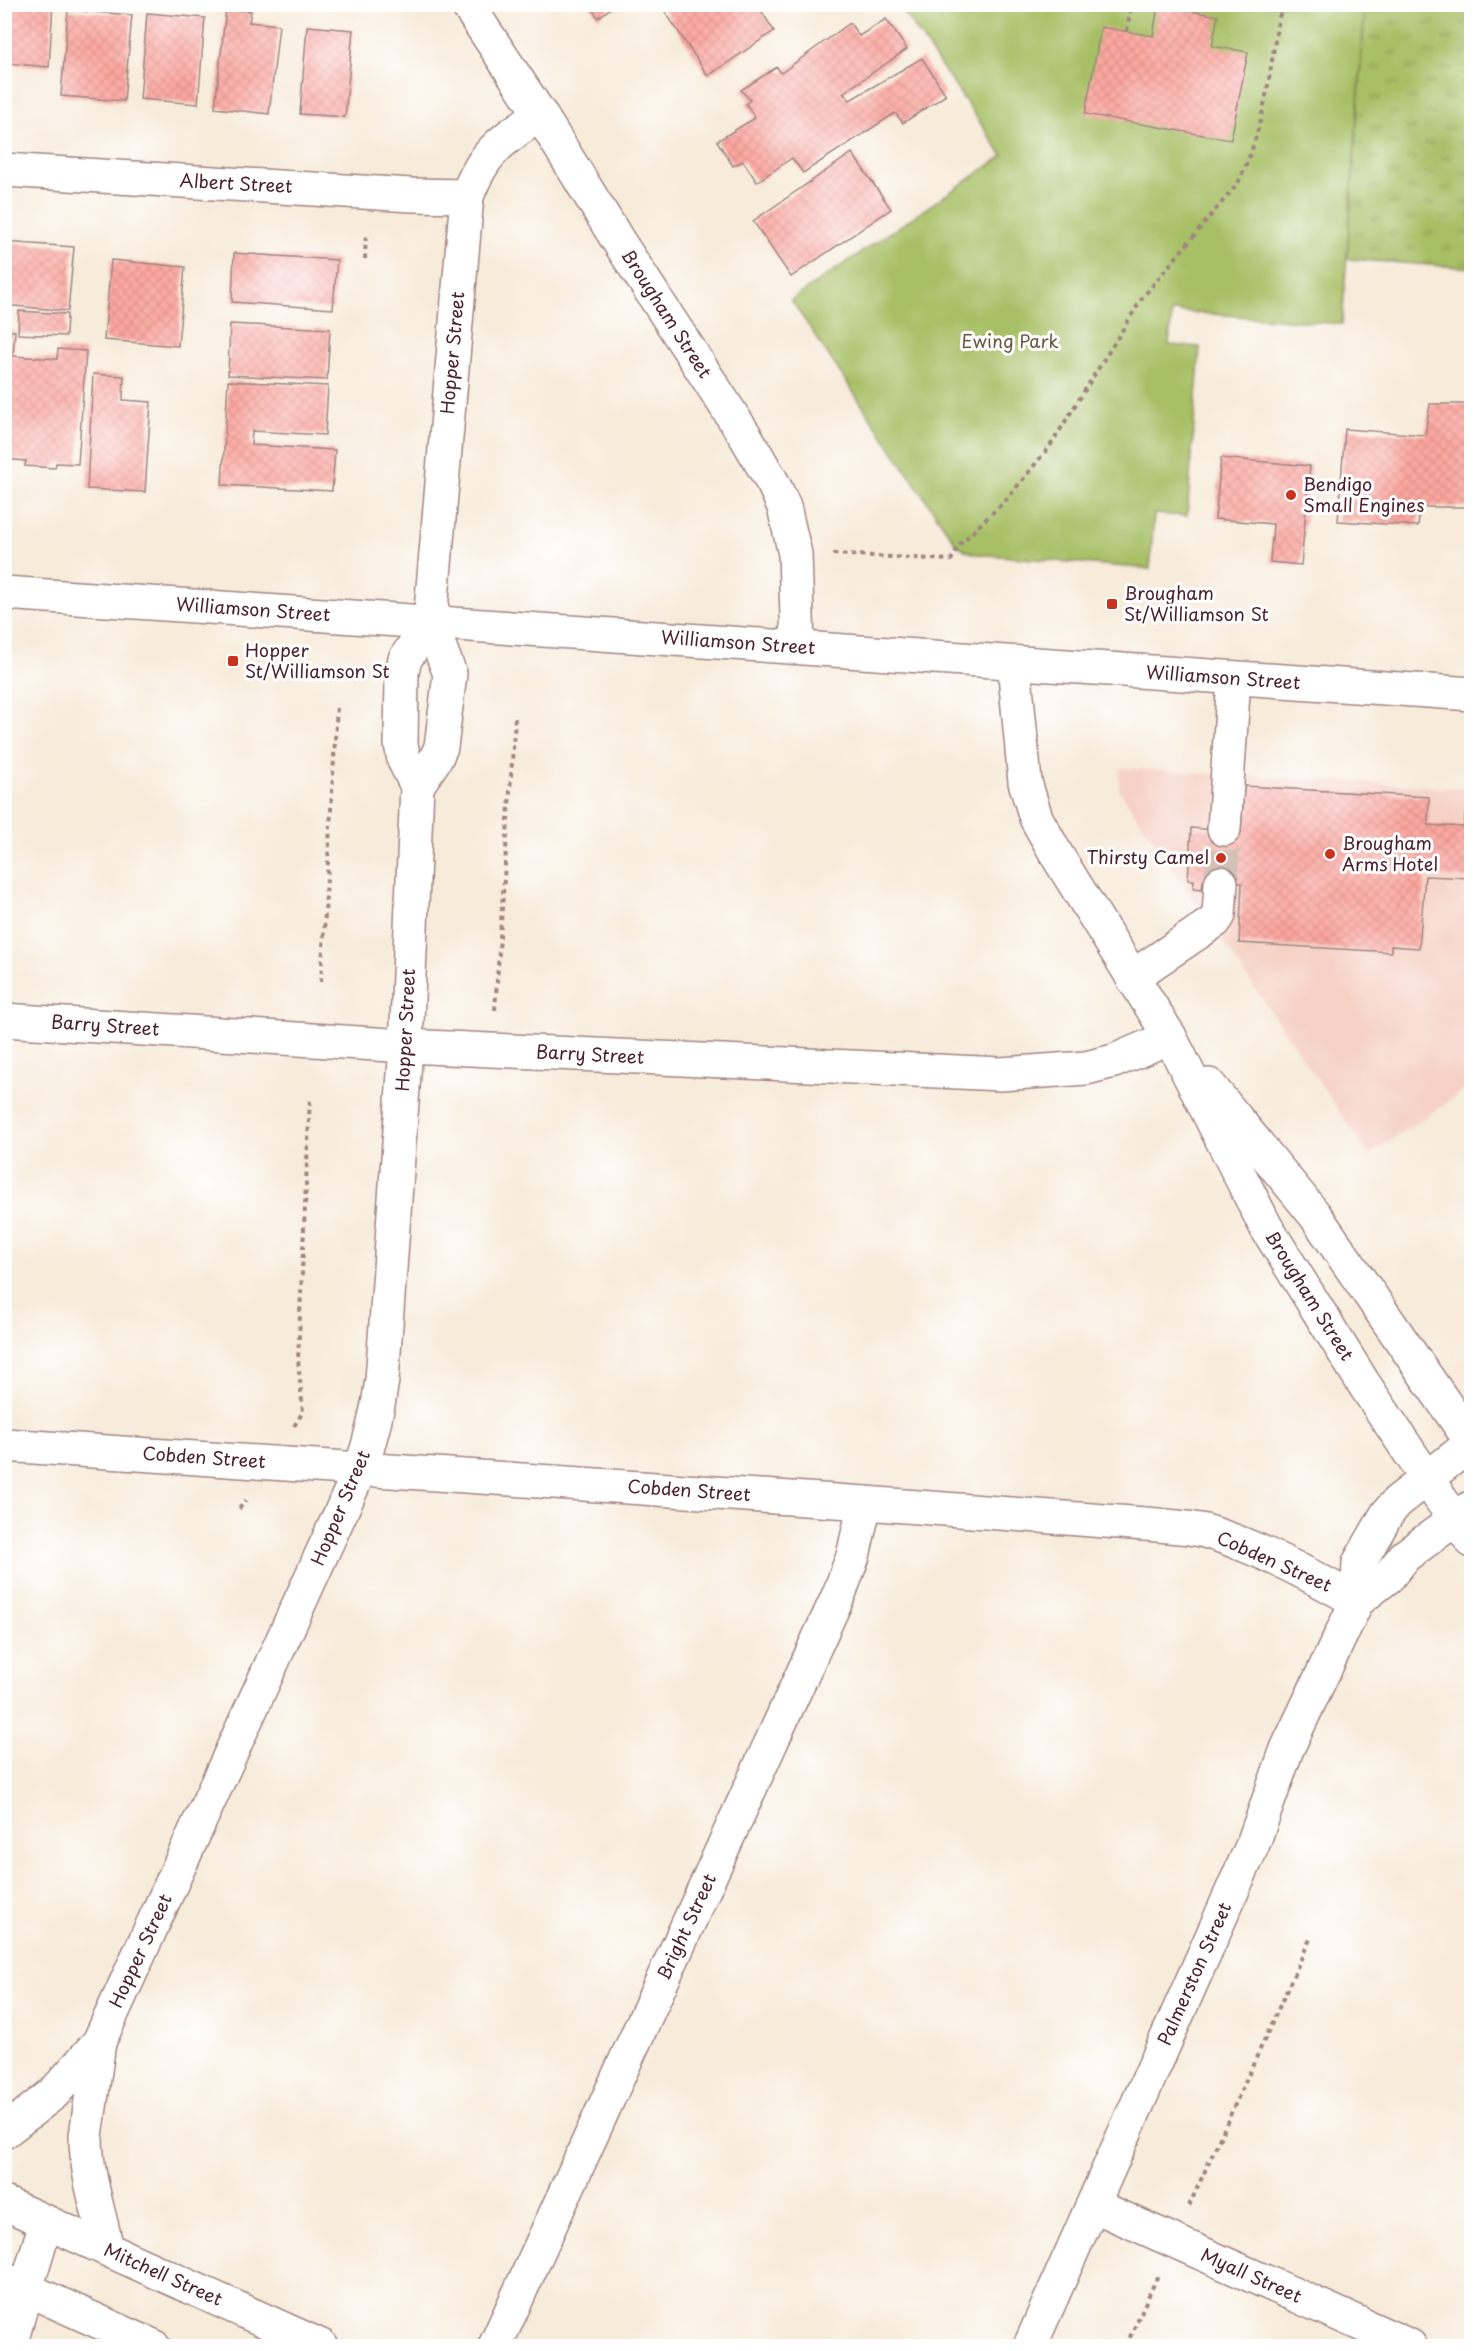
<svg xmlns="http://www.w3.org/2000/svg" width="1476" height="2351" font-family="'Playpen Sans',sans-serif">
<defs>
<pattern id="grass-tufts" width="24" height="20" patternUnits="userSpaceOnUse" patternTransform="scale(1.5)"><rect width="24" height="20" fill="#a7bf65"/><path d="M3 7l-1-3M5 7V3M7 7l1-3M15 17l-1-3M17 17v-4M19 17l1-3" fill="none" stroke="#8a9b53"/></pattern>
<pattern id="building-cross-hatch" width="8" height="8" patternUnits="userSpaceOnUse" patternTransform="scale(1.5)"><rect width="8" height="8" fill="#fda8a0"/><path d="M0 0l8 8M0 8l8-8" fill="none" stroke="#da908a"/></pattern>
</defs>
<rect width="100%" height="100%" fill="#fff"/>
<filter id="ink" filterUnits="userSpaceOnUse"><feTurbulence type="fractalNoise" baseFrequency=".0167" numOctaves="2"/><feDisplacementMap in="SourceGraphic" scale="12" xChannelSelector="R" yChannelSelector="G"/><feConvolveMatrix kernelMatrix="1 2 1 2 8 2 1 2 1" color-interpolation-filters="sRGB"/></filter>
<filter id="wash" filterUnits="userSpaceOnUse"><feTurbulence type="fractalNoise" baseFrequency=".008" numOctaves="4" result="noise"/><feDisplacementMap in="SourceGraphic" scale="24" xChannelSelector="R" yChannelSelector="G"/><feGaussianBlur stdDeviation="1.35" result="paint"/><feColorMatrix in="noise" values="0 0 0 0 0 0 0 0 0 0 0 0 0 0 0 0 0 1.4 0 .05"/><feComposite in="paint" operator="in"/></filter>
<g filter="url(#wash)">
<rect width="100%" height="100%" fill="#f7ebd9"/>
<!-- built -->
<path fill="#f6d1c5" d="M1120,768L1471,789V1086L1369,1155L1119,790Z"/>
<!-- grass -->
<path fill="url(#grass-tufts)" stroke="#786f48" stroke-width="1.5" d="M1365,5H1471V268L1347,259Z"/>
<!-- park -->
<path fill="#a7bf65" stroke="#786f48" stroke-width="1.5" d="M899,5H1365L1342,324L1172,311L1169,345L1200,347L1187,516L1154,514L1150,569L977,554L967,551L956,544L791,300L1003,156Z"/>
<g id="blocks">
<!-- building -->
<g fill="url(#building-cross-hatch)">
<path d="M4,4H53L49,67L4,63Z"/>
<path d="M589,4H616L598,18Z"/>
<path d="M660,4H757L774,31L708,76Z"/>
<path d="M1158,5L1218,16L1212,46L1248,52L1231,140L1085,114L1101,27L1153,36Z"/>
<path d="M226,8L251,11L249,22L279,25L269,114L215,108Z"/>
<path d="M68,10L132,15L124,101L61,96Z"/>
<path d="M147,13L205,18L198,104L140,99Z"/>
<path d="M886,19L907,49L843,93L850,100L922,58L946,95L903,123L895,113L803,173L792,158L757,182L743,161L733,166L717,141L755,118L746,104L750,100L741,90L777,67L781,73L850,23L859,36Z"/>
<path d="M307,26L353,30L345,117L300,114Z"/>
<path d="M852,153L891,209L791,277L753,221Z"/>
<path d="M4,242L74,247L68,311L4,305Z"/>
<path d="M234,253L337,260L333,309L232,302Z"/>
<path d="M111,260L185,267L178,346L104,340Z"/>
<path d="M19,311L67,314L66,336L18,334Z"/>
<path d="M230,324L330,329L327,380L228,375Z"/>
<path d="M4,330L15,331L13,356L57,359L58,349L86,351L78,464L56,463L55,468L25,466L26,461L4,459Z"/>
<path d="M93,374L124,376L123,400L151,402L145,492L87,489Z"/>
<path d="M228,381L328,386L325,435L252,431L251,445L335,450L332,491L222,485Z"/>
<path d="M1430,404H1472V507H1420L1418,526L1338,521L1345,429L1425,435Z"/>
<path d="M1221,458L1310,466L1301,565L1270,562L1273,524L1215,519Z"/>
<path d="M1244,786L1429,797L1428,825L1464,827L1465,815H1472V878L1425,876L1419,948L1391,946V952L1239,943L1242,883L1203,881L1202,889L1193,888L1194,880H1188L1191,828L1241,832Z"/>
</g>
</g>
</g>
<g filter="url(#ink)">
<use href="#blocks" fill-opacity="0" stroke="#a08582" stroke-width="1.5"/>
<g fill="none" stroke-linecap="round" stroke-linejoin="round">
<!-- minor-tunnel -->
<path stroke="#d4c2b6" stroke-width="33" stroke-dasharray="33 16" stroke-linecap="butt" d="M1221,883L1224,829"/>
<defs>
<g id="minor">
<path d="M467,4L540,114L617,239L746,437L774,485L784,507L795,554L798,647"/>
<path d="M4,170L411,195L467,196"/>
<path d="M4,593L1472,694"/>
<path d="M1014,664L1025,782L1036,818L1058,857L1170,1037L1266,1227L1364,1384L1442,1501L1472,1541"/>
<path d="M417,786L436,758L441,747L450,674L430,622L467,196C485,149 501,142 540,114"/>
<path d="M1224,829L1234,678"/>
<path d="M1132,977L1215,921L1219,915L1221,883"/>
<path d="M4,1020L406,1046L1001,1074L1086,1068L1114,1061L1170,1037"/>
<path d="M1209,1085L1315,1215L1472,1443"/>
<path d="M4,1445L865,1503L1158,1525C1173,1527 1190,1527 1205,1531C1258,1547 1308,1574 1357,1601"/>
<path d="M1357,1601L1388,1577L1405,1556L1472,1507"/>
<path d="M99,2042L86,2136C86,2175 99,2211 107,2249"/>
<path d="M4,2132L54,2093L99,2042L361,1468C371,1439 378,1410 382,1380L406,1046L417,786L404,760L401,744L402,672L405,659L430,622"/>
<path d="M1093,2205L1410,2346"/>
<path d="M10,2346L26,2289"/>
<path d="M495,2346L839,1594L853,1556L865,1503"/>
<path d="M1030,2346L1253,1844L1287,1749L1357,1601L1359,1563L1387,1514L1397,1502L1472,1443"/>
</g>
<g id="major">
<path d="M4,2203L321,2346"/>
<path d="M4,2279L153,2346"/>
<path d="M26,2289L46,2222"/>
</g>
</defs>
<!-- minor casing -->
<use href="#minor" stroke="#a08582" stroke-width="36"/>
<!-- major casing -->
<use href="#major" stroke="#a08582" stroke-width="36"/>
<!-- path -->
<g stroke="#a08582" stroke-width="4" stroke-dasharray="4.5 4.5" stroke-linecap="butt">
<path d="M1127,31L1131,4"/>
<path d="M365,259L366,232"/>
<path d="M833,554L951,560L960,544L1007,499L1050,446L1143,297L1238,183C1263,133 1270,75 1278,20L1284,4"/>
<path d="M321,982L337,706"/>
<path d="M495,1010L515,718"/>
<path d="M294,1426L303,1412L298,1359L310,1097"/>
<path d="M239,1509L246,1500"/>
<path d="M1189,2206L1310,1939"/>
<path d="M1126,2346L1158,2275"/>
</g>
<!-- minor -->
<use href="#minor" stroke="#fff" stroke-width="33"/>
<!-- major -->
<use href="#major" stroke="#fff" stroke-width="33"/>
</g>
</g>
<!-- markers -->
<g fill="#c8321e" stroke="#fff" stroke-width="2">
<circle cx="1291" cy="495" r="6"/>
<rect x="1106" y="598" width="12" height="12" rx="3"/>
<rect x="227" y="655" width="12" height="12" rx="3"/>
<circle cx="1330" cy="854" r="6"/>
<circle cx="1221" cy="858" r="6"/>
</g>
<g text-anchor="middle" stroke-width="6" stroke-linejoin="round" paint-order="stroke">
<!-- street labels -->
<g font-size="18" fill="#4a1f2b" stroke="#fff">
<text transform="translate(236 184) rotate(3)" y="6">Albert Street</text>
<text transform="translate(666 314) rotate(57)" y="6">Brougham Street</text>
<text transform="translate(453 353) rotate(-85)" y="6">Hopper Street</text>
<text transform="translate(253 610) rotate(4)" y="6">Williamson Street</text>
<text transform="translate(738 643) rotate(4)" y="6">Williamson Street</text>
<text transform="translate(1223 678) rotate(4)" y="6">Williamson Street</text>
<text transform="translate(105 1026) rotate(4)" y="6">Barry Street</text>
<text transform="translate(406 1030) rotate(-87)" y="6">Hopper Street</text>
<text transform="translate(590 1055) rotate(3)" y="6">Barry Street</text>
<text transform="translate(1309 1296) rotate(58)" y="6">Brougham Street</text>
<text transform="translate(204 1458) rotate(4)" y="6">Cobden Street</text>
<text transform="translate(689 1491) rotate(4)" y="6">Cobden Street</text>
<text transform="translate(341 1508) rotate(-67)" y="6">Hopper Street</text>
<text transform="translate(1274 1562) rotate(24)" y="6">Cobden Street</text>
<text transform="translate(687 1927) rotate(-65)" y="6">Bright Street</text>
<text transform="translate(141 1951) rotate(-65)" y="6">Hopper Street</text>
<text transform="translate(1195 1974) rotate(-66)" y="6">Palmerston Street</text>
<text transform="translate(163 2275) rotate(24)" y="6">Mitchell Street</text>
<text transform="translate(1251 2276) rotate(24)" y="6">Myall Street</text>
</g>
<!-- park labels -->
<g font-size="18" fill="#6b573f" stroke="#fff">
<text x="1010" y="348">Ewing Park</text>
</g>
<!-- poi labels -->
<g font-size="18" fill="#4a1f2b" stroke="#fff" text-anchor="start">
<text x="1303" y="491">Bendigo<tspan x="1303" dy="21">Small Engines</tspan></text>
<text x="1124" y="600">Brougham<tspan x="1124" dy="21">St/Williamson St</tspan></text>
<text x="245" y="657">Hopper<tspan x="245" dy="21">St/Williamson St</tspan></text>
<text x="1342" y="850">Brougham<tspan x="1342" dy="21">Arms Hotel</tspan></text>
<text x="1209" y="864" text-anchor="end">Thirsty Camel</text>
</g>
</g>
<!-- margin -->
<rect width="1476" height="2351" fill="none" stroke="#fff" stroke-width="24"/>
</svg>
